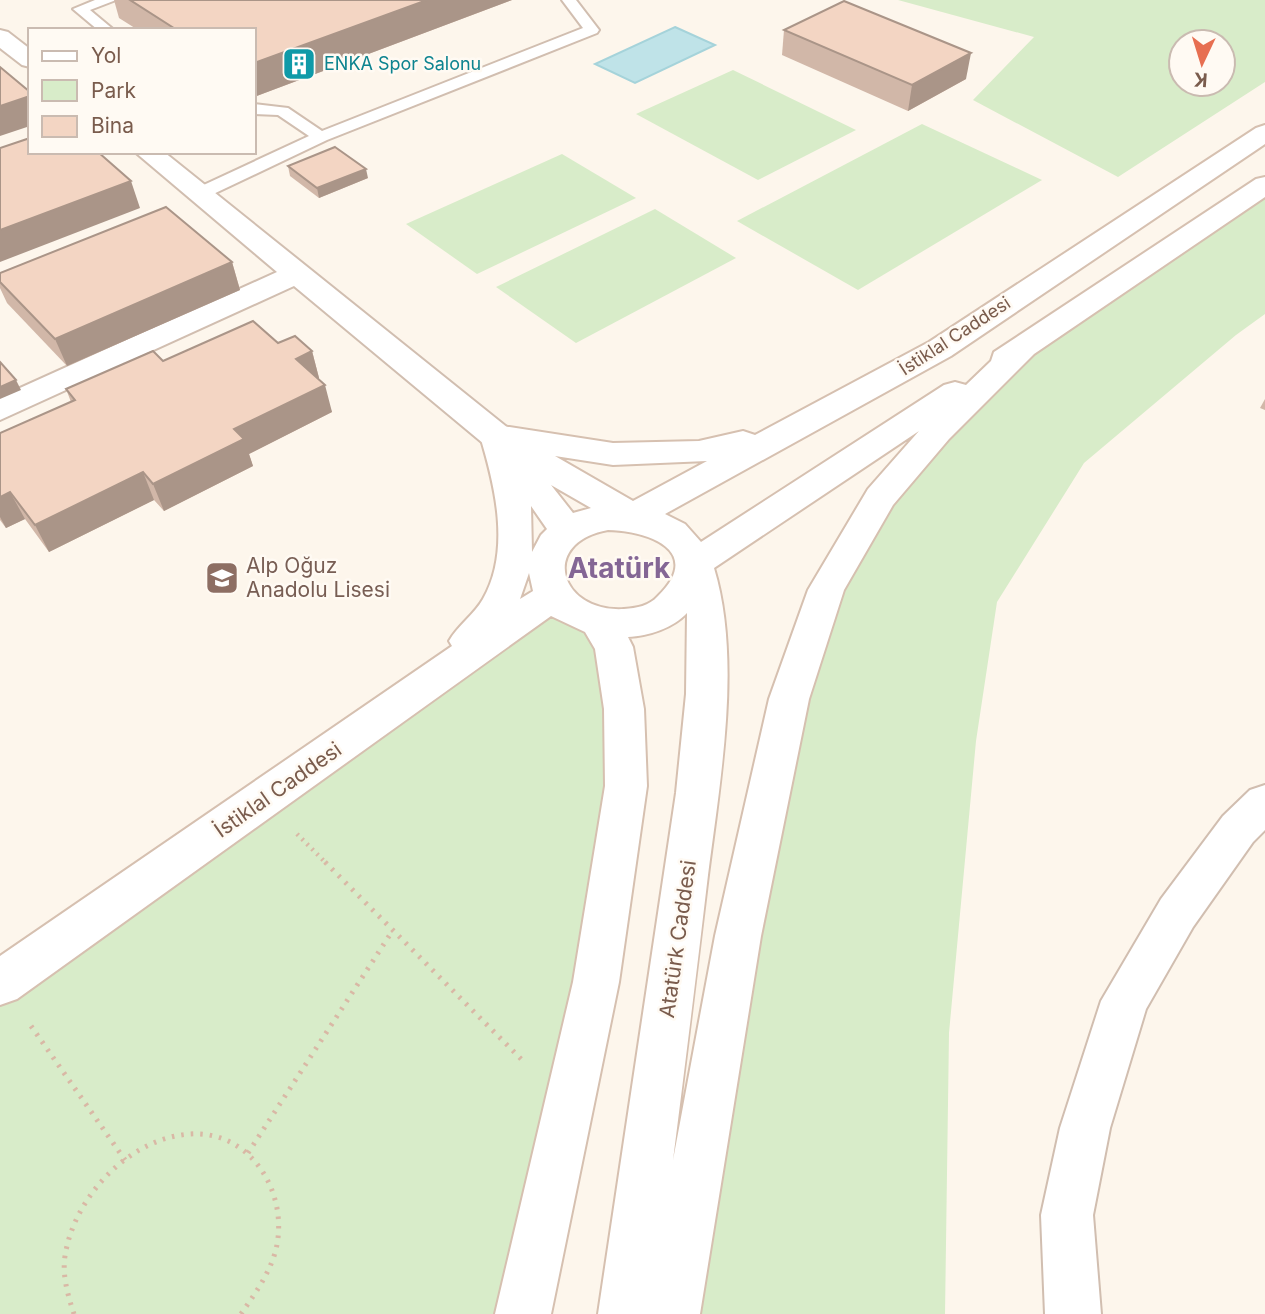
<svg xmlns="http://www.w3.org/2000/svg" width="1265" height="1314" font-family="Inter,sans-serif">
<rect width="100%" height="100%" fill="#fdf6ec"/>
<!-- green -->
<g fill="#d8ecc9" fill-rule="evenodd">
<path d="M898,0H1265V82L1118,177L973,100L1034,37ZM1181,42H1223V84H1181Z"/>
<path d="M733,70L856,130L758,180L636,114Z"/>
<path d="M922,124L1042,180L858,290L737,221Z"/>
<path d="M562,154L636,198L477,274L406,224Z"/>
<path d="M1265,185V314L1236,335L1084,463L997,602L976,741L949,1033L945,1314H672L789,700L880,497L1025,345Z"/>
<path d="M655,209L736,258L576,343L496,287Z"/>
<path d="M554,595L590,620L624,709L523,1314H0V983Z"/>
</g>
<!-- water -->
<path fill="#bfe3e8" stroke="#a5d3da" stroke-width="2" d="M675,27L715,45L635,83L595,64Z"/>
<g fill="none" stroke-linecap="round" stroke-linejoin="round">
<defs>
<g id="lane">
<path d="M95,0H116L90,10L114,30H98L73,9Z"/>
<path d="M562,0H576L599,30L597,33L327,140L207,197H195L193,193L195,189L309,136L278,115L254,114V104L288,108L322,131L583,28Z"/>
</g>
<g id="street">
<path d="M0,30L8,32L30,49V67L22,65L0,48Z"/>
<path d="M135,152H164L508,428L512,436L508,444L496,447L484,444L294,286L0,420V397L277,272Z"/>
<path d="M1265,785V830L1253,842L1193,927L1146,1009L1110,1128L1093,1215L1101,1314H1045L1041,1215L1060,1128L1101,1001L1161,899L1223,816L1250,790Z"/>
</g>
<path id="secondary" d="M1265,125V144L951,356L665,514L685,524L701,542L944,385L955,382L966,385L991,361L994,352L1256,179L1265,177V197L1034,354L949,439L893,505L844,590L809,699L761,936L700,1314H598L676,793L686,694L687,613C673,628 649,636 628,637L633,647L644,709L647,786L619,982L551,1314H495L573,982L605,786L604,709L595,649L585,632L551,616L17,999L0,1005V956L452,646L449,641C458,625 474,615 483,599C511,550 495,486 480,436L484,428L496,425L613,443L699,441L743,431L755,435L929,342L1256,128ZM919,431L868,489L808,590L769,699L715,936L673,1160C685,1065 697,970 708,875C720,781 742,660 714,568ZM555,456L613,465L707,461L633,501ZM551,485L591,508L573,513ZM531,506L547,529L541,535L532,552ZM608,530C649,531 704,551 658,596C649,606 637,608 624,609C560,613 538,543 608,530ZM529,573L533,591L520,599Z"/>
</defs>
<!-- lane casing -->
<use href="#lane" stroke="#d1beb0" stroke-width="4"/>
<!-- street casing -->
<use href="#street" stroke="#d1beb0" stroke-width="4"/>
<!-- secondary casing -->
<use href="#secondary" stroke="#d6c0b0" stroke-width="4"/>
<!-- path-far1 -->
<path stroke="#d9b8a5" stroke-width="4.5" stroke-dasharray="2 5" stroke-linecap="butt" d="M297,834L327,864"/>
<!-- path -->
<g stroke="#d9b8a5" stroke-width="5" stroke-dasharray="2.5 7" stroke-linecap="butt">
<path d="M325,862L523,1061"/>
<path d="M31,1026L125,1160"/>
<path d="M248,1153L393,930"/>
<path d="M74,1314C68,1296 62,1275 65,1256C74,1197 129,1138 190,1134C253,1130 291,1197 275,1253C268,1276 254,1295 241,1314"/>
</g>
<!-- lane -->
<use href="#lane" fill="#fff" fill-rule="evenodd"/>
<!-- street -->
<use href="#street" fill="#fff" fill-rule="evenodd"/>
<!-- secondary -->
<use href="#secondary" fill="#fff" fill-rule="evenodd"/>
</g>
<!-- wall -->
<g fill="#d1b7a8">
<path d="M114,0H512L254,97V30H138L119,18Z"/>
<path d="M784,30L966,79L908,111L782,55Z"/>
<path d="M288,166L368,178L319,198L290,176Z"/>
<path d="M232,262L240,290L67,366L7,303L0,288V273Z"/>
<path d="M278,343L312,351L319,378L318,379L332,412L249,454L253,466L164,511L154,500L49,552L25,519L6,528L0,520V433L71,402L66,389L163,361Z"/>
<path d="M1265,399V410L1260,408Z"/>
</g>
<!-- shaded-wall -->
<g fill="#aa9588">
<path d="M427,0H512L254,97V63Z"/>
<path d="M971,53L966,79L908,111L912,85Z"/>
<path d="M30,96V126L0,136V106Z"/>
<path d="M366,169L368,178L319,198L317,188Z"/>
<path d="M131,181L140,208L0,262V230Z"/>
<path d="M232,262L240,290L67,366L55,339Z"/>
<path d="M312,351L319,378L303,386L296,359Z"/>
<path d="M16,380L21,390L0,399V387Z"/>
<path d="M325,385L332,412L249,454L253,466L164,511L153,484L234,429Z"/>
<path d="M143,472L154,500L49,552L35,525Z"/>
<path d="M10,492L25,519L6,528L0,517V497Z"/>
</g>
<!-- building -->
<g fill="#f3d5c3" stroke="#aa9588" stroke-width="2">
<path d="M130,0H427L254,63V30H177Z"/>
<path d="M844,1L971,53L912,85L784,30Z"/>
<path d="M0,67L30,92V96L0,106Z"/>
<path d="M30,138V152H98L131,181L0,230V148Z"/>
<path d="M335,147L366,169L317,188L288,166Z"/>
<path d="M166,207L232,262L55,339L0,282V273Z"/>
<path d="M253,321L278,343L295,336L312,351L296,359L325,385L234,429L244,439L153,484L143,472L35,525L10,492L0,497V433L75,400L66,389L153,351L163,361Z"/>
<path d="M0,362L16,380L0,387Z"/>
</g>
<!-- icons -->
<defs>
<symbol id="building-square" viewBox="-11 -11 22 22"><rect x="-9" y="-9" width="18" height="18" rx="4" fill="#0f9aa8" stroke="#fffaf3"/><path d="M-4-6H4V6H1V3H-1V6H-4ZM-2.5-4.3h1.7v1.8h-1.7ZM.8-4.3h1.7v1.8H.8ZM-2.5-1h1.7V.8h-1.7ZM.8-1h1.7V.8H.8Z" fill="#fff"/></symbol>
<symbol id="school-square" viewBox="-11 -11 22 22"><rect x="-9" y="-9" width="18" height="18" rx="4" fill="#8d6e63" stroke="#fffaf3"/><path d="M0-5L7-2L0 1L-7-2ZM-4 1L0 2.5L4 1V4Q0 6-4 4Z" fill="#fff"/></symbol>
</defs>
<g fill-rule="evenodd">
<use href="#building-square" x="280" y="45" width="38" height="38"/>
<use href="#school-square" x="203" y="559" width="38" height="38"/>
</g>
<g text-anchor="middle" stroke-width="5" stroke-linejoin="round" paint-order="stroke">
<!-- far-culture labels -->
<g font-size="18" fill="#0d838f" stroke="#fffaf3" text-anchor="start">
<text x="324" y="70">ENKA Spor Salonu</text>
</g>
<!-- far-street labels -->
<g font-size="18" fill="#7a5c4d" stroke="#fffaf3">
<text transform="translate(955 336) rotate(-33)" y="6">İstiklal Caddesi</text>
</g>
<!-- education labels -->
<g font-size="21" fill="#785e54" stroke="#fffaf3" text-anchor="start">
<text x="246" y="573">Alp Oğuz<tspan x="246" dy="24">Anadolu Lisesi</tspan></text>
</g>
<!-- street labels -->
<g font-size="21" fill="#7a5c4d" stroke="#fffaf3">
<text transform="translate(278 790) rotate(-35)" y="7">İstiklal Caddesi</text>
<text transform="translate(678 939) rotate(-82)" y="7">Atatürk Caddesi</text>
</g>
<!-- district labels -->
<g font-size="28" font-weight="bold" fill="#846695" stroke="#fffaf3">
<text x="619" y="578">Atatürk</text>
</g>
</g>
<!-- legend -->
<rect x="28" y="28" width="228" height="126" fill="#fffaf3" stroke="#cabbb1" stroke-width="2"/>
<rect x="42" y="51" width="35" height="10" fill="#ffffff" stroke="#cabbb1" stroke-width="2"/>
<text x="91" y="63" font-size="21" fill="#7a5c4d">Yol</text>
<rect x="42" y="80" width="35" height="21" fill="#d8ecc9" stroke="#cabbb1" stroke-width="2"/>
<text x="91" y="98" font-size="21" fill="#7a5c4d">Park</text>
<rect x="42" y="116" width="35" height="21" fill="#f3d5c3" stroke="#cabbb1" stroke-width="2"/>
<text x="91" y="133" font-size="21" fill="#7a5c4d">Bina</text>
<!-- north arrow -->
<g transform="translate(1202 63) rotate(184)"><circle r="33" fill="#fffaf3" stroke="#cabbb1" stroke-width="2"/>
<path d="M0-5L12 26L0 18L-12 26Z" fill="#e76f51"/>
<text y="-10" font-size="19" font-weight="bold" text-anchor="middle" fill="#7a5c4d">K</text>
</g>
</svg>
